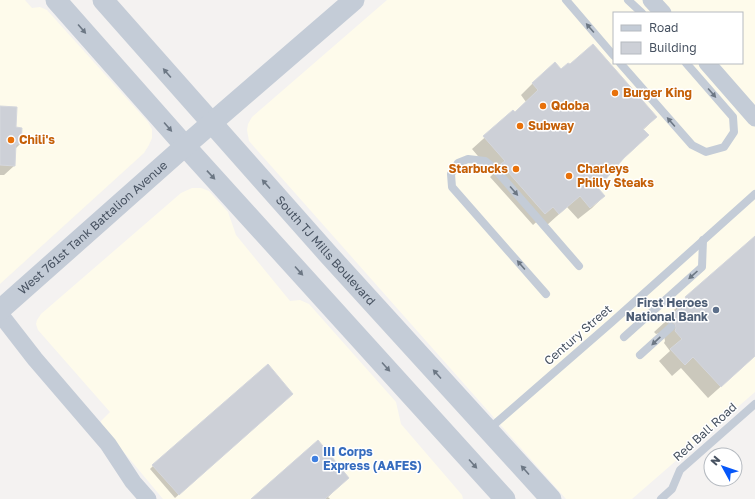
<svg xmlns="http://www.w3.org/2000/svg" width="755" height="499" font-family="'Golos Text',sans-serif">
<rect width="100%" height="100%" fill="#f4f2f1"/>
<!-- commercial -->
<g fill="#fefbeb" fill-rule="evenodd">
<path d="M0,0H25L32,8L40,7L47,10L148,122L152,129V138L149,145L144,153L0,284Z"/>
<path d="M387,0H755V392L632,499H566L249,141L247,130L248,124L252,117ZM614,13H742V63H614Z"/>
<path d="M192,188H201L209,191L228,212L236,235L290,301L300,300L309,304L396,402L401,424L462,495L463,499H163L102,426L101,421L110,412L38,330L36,324L37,320L41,314L181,193Z"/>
</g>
<!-- shadow -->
<g fill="#0003">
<path d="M561,70L656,117L643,130L648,135L619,163L597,188L604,196L592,208L578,219L567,207L547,225L541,218L533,225L490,177L493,174L472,149L513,112L514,113L526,102L521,95L533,83Z"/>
<path d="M0,107L15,128L20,144L15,149L14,166L4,175H0Z"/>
<path d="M755,237V356L708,398L681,368L672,376L659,361L670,351L664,343L665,341L664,336L660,333L656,334L654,332L676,312L674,310L686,298Z"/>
<path d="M289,397L175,498L150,469L153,466Z"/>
<path d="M348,478L328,497L330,499H252Z"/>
</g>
<!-- building -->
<g fill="#cdd0d7" stroke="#d5d7dd">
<path d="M593,44L657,117L643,129L649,135L624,158L598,188L605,196L590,208L580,196L559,214L553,207L545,214L501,164L505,161L483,136L513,110L515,112L538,90L532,83L555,62L561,69L568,63L570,64Z"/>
<path d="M0,106L17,107L16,127L22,128L21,144H16L15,166L0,165Z"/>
<path d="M755,236V356L721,387L693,357L685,365L670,349L682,339L675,331L676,328L675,324L672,322L668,323L665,320L688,301L685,297Z"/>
<path d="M268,364L293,394L179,495L152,465Z"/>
<path d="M318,440L349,478L325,499H251Z"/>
</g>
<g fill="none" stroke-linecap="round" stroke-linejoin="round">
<!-- service -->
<g stroke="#c4ccd7" stroke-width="8">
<path d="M566,0L614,56"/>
<path d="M628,0L642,13"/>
<path d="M620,63L692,145L706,152L724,147L734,132L733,117L686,63"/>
<path d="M546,294L452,187L451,174L458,163L468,159L485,161L494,168L579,266"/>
<path d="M624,337L702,267L703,240"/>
<path d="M640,355L671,327"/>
<path d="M489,429L612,322L755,194"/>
<path d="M661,499L672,489L680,470L755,404"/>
</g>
<!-- minor -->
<g stroke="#c4ccd7" stroke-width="17">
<path d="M651,0L663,13"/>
<path d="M707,63L755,118"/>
<path d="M0,314L35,359L108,444L133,482L148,499"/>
</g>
<!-- tertiary -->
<g stroke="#c4ccd7" stroke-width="21">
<path d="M56,0L185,146L505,499"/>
<path id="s1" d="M103,0L327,253L551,499"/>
<path id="s2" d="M0,310L185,146L354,0"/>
</g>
</g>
<!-- one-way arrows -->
<defs><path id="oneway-solid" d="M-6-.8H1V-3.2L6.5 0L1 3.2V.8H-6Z"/></defs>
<g fill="#6c7784">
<use href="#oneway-solid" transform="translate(590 28) rotate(-131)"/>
<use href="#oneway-solid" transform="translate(82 29) rotate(49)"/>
<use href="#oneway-solid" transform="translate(167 73) rotate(-131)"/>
<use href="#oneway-solid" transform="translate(712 93) rotate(49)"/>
<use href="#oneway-solid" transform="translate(671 122) rotate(-131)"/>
<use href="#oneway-solid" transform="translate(168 127) rotate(49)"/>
<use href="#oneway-solid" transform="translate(211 175) rotate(47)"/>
<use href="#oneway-solid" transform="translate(266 184) rotate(-132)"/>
<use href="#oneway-solid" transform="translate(514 191) rotate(49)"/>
<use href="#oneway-solid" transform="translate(521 265) rotate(-131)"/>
<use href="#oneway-solid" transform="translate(299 271) rotate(48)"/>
<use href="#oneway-solid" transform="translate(693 275) rotate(138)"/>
<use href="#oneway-solid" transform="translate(656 341) rotate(137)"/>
<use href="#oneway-solid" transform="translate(386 367) rotate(48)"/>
<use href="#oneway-solid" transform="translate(437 374) rotate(-132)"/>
<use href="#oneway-solid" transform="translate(473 464) rotate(48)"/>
<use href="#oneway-solid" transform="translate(525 470) rotate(-132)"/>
</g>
<!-- markers -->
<g fill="#e8710a" stroke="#fff" stroke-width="1.5">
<circle cx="615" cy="93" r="4"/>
<circle cx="543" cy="106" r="4"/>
<circle cx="520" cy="126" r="4"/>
<circle cx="11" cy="140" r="4"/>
<circle cx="516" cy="169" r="4"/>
<circle cx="569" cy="176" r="4"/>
</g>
<circle fill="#5c6f8a" stroke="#fff" stroke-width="1.5" cx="716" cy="310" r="4"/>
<circle fill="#3f7fe0" stroke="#fff" stroke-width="1.5" cx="315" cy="459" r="4"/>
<g text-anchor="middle" stroke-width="3" stroke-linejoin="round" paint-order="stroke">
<!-- food labels -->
<g font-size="12" font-weight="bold" fill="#c56008" stroke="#fff" text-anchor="start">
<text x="623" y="97">Burger King</text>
<text x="551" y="110">Qdoba</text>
<text x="528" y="130">Subway</text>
<text x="19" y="144">Chili's</text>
<text x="508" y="173" text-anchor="end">Starbucks</text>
<text x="577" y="173">Charleys<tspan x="577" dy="14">Philly Steaks</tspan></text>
</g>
<!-- street labels -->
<g font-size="12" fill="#475261" stroke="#fff">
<text dy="4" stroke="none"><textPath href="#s2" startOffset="124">West 761st Tank Battalion Avenue</textPath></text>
<text dy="4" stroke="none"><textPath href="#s1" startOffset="335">South TJ Mills Boulevard</textPath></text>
<text transform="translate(578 335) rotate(-41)" y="4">Century Street</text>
<text transform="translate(705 432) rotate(-42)" y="4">Red Ball Road</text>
</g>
<!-- service labels -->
<g font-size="12" font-weight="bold" fill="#4e5e75" stroke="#fff" text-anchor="end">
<text x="708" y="307">First Heroes<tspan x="708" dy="14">National Bank</tspan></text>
</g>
<!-- shop labels -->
<g font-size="12" font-weight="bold" fill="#366cbe" stroke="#fff" text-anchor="start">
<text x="323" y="456">III Corps<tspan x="323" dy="14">Express (AAFES)</tspan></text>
</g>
</g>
<!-- legend -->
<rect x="613" y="12" width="130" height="52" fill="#ffffff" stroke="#b5bac0"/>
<rect x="621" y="25" width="20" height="6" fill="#c4ccd7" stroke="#b5bac0"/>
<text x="649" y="32" font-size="12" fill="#475261">Road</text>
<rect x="621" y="42" width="20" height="12" fill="#cdd0d7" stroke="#b5bac0"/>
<text x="649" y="52" font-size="12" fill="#475261">Building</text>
<!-- north arrow -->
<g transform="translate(723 467) rotate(310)"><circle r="19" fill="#ffffff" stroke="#b5bac0"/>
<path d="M0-3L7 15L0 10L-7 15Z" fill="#0657f9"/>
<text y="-6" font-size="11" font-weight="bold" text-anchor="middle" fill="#475261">N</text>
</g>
</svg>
